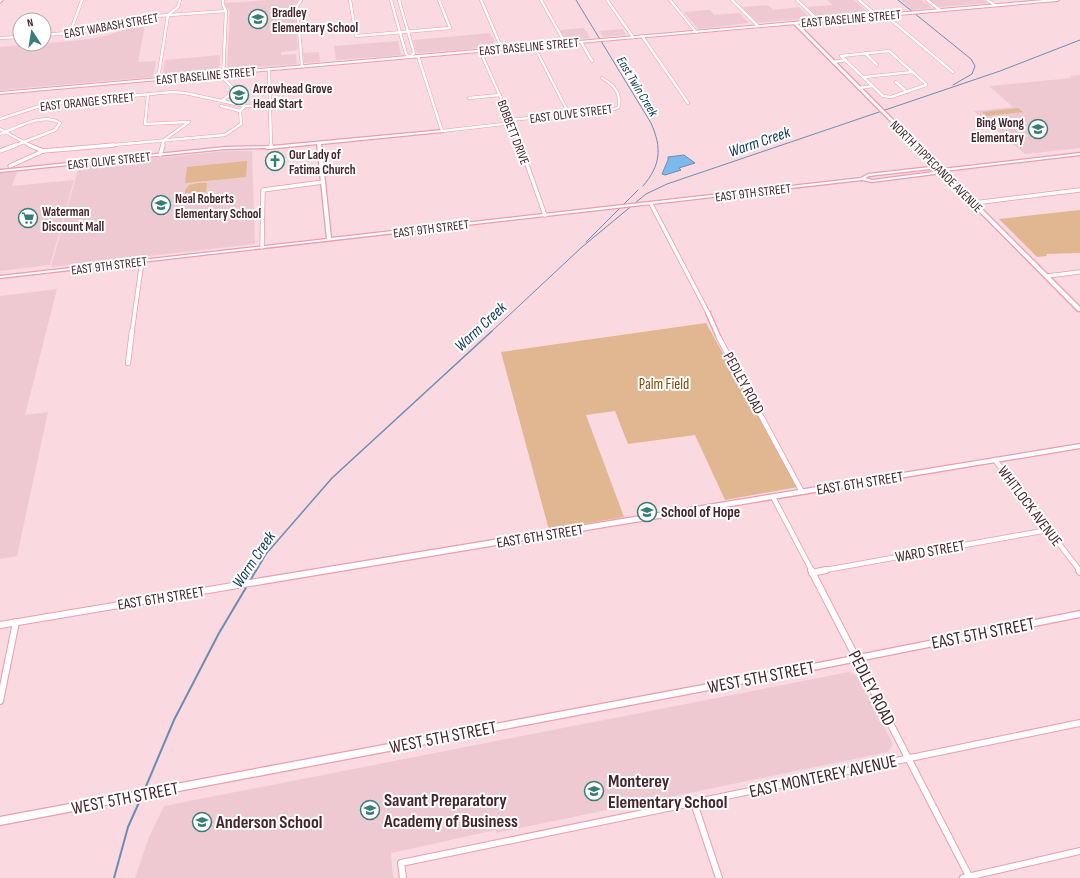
<svg xmlns="http://www.w3.org/2000/svg" width="1080" height="878" font-family="'Sofia Sans Condensed',sans-serif">
<rect width="100%" height="100%" fill="#fbd9e0"/>
<!-- built -->
<g fill="#eec9d1">
<path d="M269,0H298L294,6L298,50L281,52V55L296,54L297,64L227,69L230,11L225,6V3Z"/>
<path d="M827,0H854L869,13L818,18L807,7L833,5Z"/>
<path d="M901,0H922L931,7L930,8L911,10Z"/>
<path d="M929,0H983L987,3L941,7H937Z"/>
<path d="M768,5L773,10L799,7L810,18L758,23L742,7Z"/>
<path d="M710,10L714,15L739,13L749,23L698,29L684,12Z"/>
<path d="M145,25L138,62L156,61L153,77L0,90V47L83,40L104,36L137,26Z"/>
<path d="M584,28L590,38L565,40L560,30Z"/>
<path d="M623,29L626,35L603,37L599,31Z"/>
<path d="M490,33L496,46L494,47L419,53H417L413,40Z"/>
<path d="M398,41L401,55L336,60L334,46Z"/>
<path d="M319,52L320,62L304,63L303,53Z"/>
<path d="M220,55L219,71L163,75L165,60Z"/>
<path d="M1080,75V148L1025,154L974,111L1013,107L989,86L1072,78L1070,76Z"/>
<path d="M227,151H252L255,244L51,267L79,166Z"/>
<path d="M17,172L12,186L74,180L50,265L0,271V173Z"/>
<path d="M57,289L25,415L48,412L17,556L0,559V296Z"/>
<path d="M849,672L858,677L893,744L888,752L496,833V830L391,853L393,878H135L149,837L164,806Z"/>
</g>
<!-- green -->
<g fill="#e0b791">
<path d="M1018,108L1023,112L987,116L982,112Z"/>
<path d="M247,161L246,177L185,183L187,167Z"/>
<path d="M198,183H207L206,192L185,193V190L189,185Z"/>
<path d="M1080,210V253L1046,254L1047,256L1037,257L999,219Z"/>
<path d="M706,323L798,487L725,500L695,435L628,444L615,411L586,415L624,517L549,530L501,352Z"/>
</g>
<!-- water -->
<path fill="#7db9eb" stroke="#6c8db2" d="M684,155L695,163L679,168L681,170L665,175L662,174L668,160V157Z"/>
<g fill="none" stroke-linecap="round" stroke-linejoin="round">
<!-- stream-far2 -->
<g stroke="#6c8db2" stroke-width="1">
<path d="M576,0L651,123C662,148 661,165 643,186"/>
<path d="M898,0L971,59L975,66L972,74L953,85"/>
<path d="M586,242L638,190"/>
<path d="M491,332L582,247L646,194L667,184L1000,71L1080,40"/>
</g>
<!-- stream-far1 -->
<path stroke="#6c8db2" stroke-width="1.5" d="M256,571L266,554L332,478L492,331"/>
<!-- stream -->
<g stroke="#6c8db2" stroke-width="2">
<path d="M250,581L256,570"/>
<path d="M144,791L174,720L219,633L247,586"/>
<path d="M114,878L128,827L141,798"/>
</g>
<defs>
<g id="minor-far3">
<path d="M301,0L297,6L302,66"/>
<path d="M350,0L356,36L450,28L439,0"/>
<path d="M391,0L406,54L410,57L414,53L399,0"/>
<path d="M481,0L502,49"/>
<path d="M541,0L565,43"/>
<path d="M607,0L633,37"/>
<path d="M670,0L696,32"/>
<path d="M732,0L758,26"/>
<path d="M797,0L819,21"/>
<path d="M859,0L877,16"/>
<path d="M927,0L940,10"/>
<path d="M987,0L995,5"/>
<path d="M885,15L953,72"/>
<path d="M70,33L82,0"/>
<path d="M44,35L90,31L120,21L142,17L226,11"/>
<path d="M642,36L688,103"/>
<path d="M0,38L20,37"/>
<path d="M581,42L592,61"/>
<path d="M534,46L569,114"/>
<path d="M480,51L512,123L520,146"/>
<path d="M889,51L926,84V85L891,97L883,96L841,56Z"/>
<path d="M865,53L877,65"/>
<path d="M418,56L442,131L512,123"/>
<path d="M833,62L846,60"/>
<path d="M269,69L271,146"/>
<path d="M864,77L913,72"/>
<path d="M158,79L168,15L178,7L180,0"/>
<path d="M896,82L907,92"/>
<path d="M859,88L873,86"/>
<path d="M148,94L145,124L189,122"/>
<path d="M469,98L500,95"/>
<path d="M222,101L229,95L232,87L223,78L226,11L223,5V0"/>
<path d="M221,106L240,111"/>
<path d="M0,119L46,104L172,92L185,93L245,106L269,105"/>
<path d="M510,120L615,109L619,107C621,93 614,85 602,78"/>
<path d="M0,129L31,146"/>
<path d="M0,134C17,128 43,112 60,123L55,130L14,146"/>
<path d="M164,140L189,122"/>
<path d="M102,146L225,135L241,124L240,111L245,106"/>
<path d="M162,146L164,140"/>
</g>
<g id="minor-far2">
<path d="M29,145L43,151"/>
<path d="M271,145V147"/>
<path d="M520,145L545,215"/>
<path d="M0,151L16,145"/>
<path d="M160,155L163,145"/>
<path d="M10,166L43,151L114,145"/>
<path d="M974,203L1080,190"/>
<path d="M651,204L708,313"/>
<path d="M262,247L263,190L323,182"/>
<path d="M1047,276L1080,272"/>
<path d="M132,332L142,261"/>
</g>
<g id="minor-far1">
<path d="M719,338L802,492"/>
<path d="M128,363L132,331"/>
<path d="M995,460L1080,571"/>
<path d="M773,497L812,571"/>
<path d="M820,571L1048,530"/>
</g>
<g id="minor">
<path d="M811,570L970,878"/>
<path d="M1079,570L1080,572"/>
<path d="M812,573L826,570"/>
<path d="M0,625L262,581"/>
<path d="M0,701L16,622"/>
<path d="M694,803L719,878"/>
<path d="M403,878L401,863L1080,723"/>
<path d="M963,878L1080,851"/>
</g>
<g id="tertiary">
<path d="M794,22H796L942,169L1080,153V155L944,171L1080,307V311H1078L939,171L935,174L872,182L862,180L0,278V276L327,239L317,144L267,149L265,148L225,149L0,172V170L225,147L272,146L443,130L444,131L442,132L321,144L331,238L861,178L868,174L930,167L937,168L794,24ZM930,169L936,170L934,172L872,180L865,178L869,176Z"/>
<path d="M706,312H710V313L721,338V339L719,340L717,338L706,313Z"/>
<path d="M1080,444V448L262,584L260,583L259,581L260,579L262,578Z"/>
<path d="M1080,611V617L793,674L0,825V817L793,668Z"/>
</g>
<g id="primary">
<path d="M0,0H3L0,3Z"/>
<path d="M1044,0H1059L1057,1L0,94V92Z"/>
</g>
</defs>
<!-- minor-far3 casing -->
<use href="#minor-far3" stroke="#eb9daf" stroke-width="3.5"/>
<!-- minor-far2 casing -->
<use href="#minor-far2" stroke="#eb9daf" stroke-width="5"/>
<!-- minor-far1 casing -->
<use href="#minor-far1" stroke="#eb9daf" stroke-width="6"/>
<!-- minor casing -->
<use href="#minor" stroke="#eb9daf" stroke-width="8"/>
<!-- tertiary casing -->
<use href="#tertiary" stroke="#eb9daf" stroke-width="2.5"/>
<!-- primary casing -->
<use href="#primary" stroke="#eb9daf" stroke-width="2"/>
<!-- minor-far3 -->
<use href="#minor-far3" stroke="#fff" stroke-width="2.5"/>
<!-- minor-far2 -->
<use href="#minor-far2" stroke="#fff" stroke-width="3.5"/>
<!-- minor-far1 -->
<use href="#minor-far1" stroke="#fff" stroke-width="4.5"/>
<!-- minor -->
<use href="#minor" stroke="#fff" stroke-width="6"/>
<!-- tertiary -->
<use href="#tertiary" fill="#fff" fill-rule="evenodd"/>
<!-- primary -->
<use href="#primary" fill="#fff" fill-rule="evenodd"/>
</g>
<!-- icons -->
<defs>
<symbol id="school-ring" viewBox="-11 -11 22 22"><circle r="9.5" fill="#fff" stroke="#387e76" stroke-width="1.5"/><path d="M0-5L7-2L0 1L-7-2ZM-4 1L0 2.5L4 1V4Q0 6-4 4Z" fill="#387e76"/></symbol>
<symbol id="church-ring" viewBox="-11 -11 22 22"><circle r="9.5" fill="#fff" stroke="#387e76" stroke-width="1.5"/><path d="M-1.2-6h2.4v3.5h3.3v2.4h-3.3V6h-2.4V-.1h-3.3v-2.4h3.3Z" fill="#387e76"/></symbol>
<symbol id="supermarket-ring" viewBox="-11 -11 22 22"><circle r="9.5" fill="#fff" stroke="#387e76" stroke-width="1.5"/><path d="M-6-5.5h2.5l.6 2H6L4.5 2H-2.5L-4.4-4H-6ZM-1.5 3.2a1.3 1.3 0 1 0 .1 0ZM3 3.2a1.3 1.3 0 1 0 .1 0Z" fill="#387e76"/></symbol>
</defs>
<g fill-rule="evenodd">
<use href="#school-ring" x="247" y="8" width="22" height="22"/>
<use href="#school-ring" x="228" y="84" width="22" height="22"/>
<use href="#school-ring" x="1027" y="118" width="22" height="22"/>
<use href="#church-ring" x="264" y="150" width="22" height="22"/>
<use href="#school-ring" x="150" y="194" width="22" height="22"/>
<use href="#supermarket-ring" x="17" y="207" width="22" height="22"/>
<use href="#school-ring" x="636" y="501" width="22" height="22"/>
<use href="#school-ring" x="583" y="780" width="22" height="22"/>
<use href="#school-ring" x="359" y="799" width="22" height="22"/>
<use href="#school-ring" x="191" y="811" width="22" height="22"/>
</g>
<g text-anchor="middle" stroke-width="4" stroke-linejoin="round" paint-order="stroke">
<!-- far-poi labels -->
<g font-size="13" font-weight="bold" fill="#44252d" stroke="#fff" text-anchor="start">
<text x="272" y="17">Bradley<tspan x="272" dy="15">Elementary School</tspan></text>
<text x="253" y="93">Arrowhead Grove<tspan x="253" dy="15">Head Start</tspan></text>
<text x="1024" y="127" text-anchor="end">Bing Wong<tspan x="1024" dy="15">Elementary</tspan></text>
<text x="289" y="159">Our Lady of<tspan x="289" dy="15">Fatima Church</tspan></text>
<text x="175" y="203">Neal Roberts<tspan x="175" dy="15">Elementary School</tspan></text>
<text x="42" y="216">Waterman<tspan x="42" dy="15">Discount Mall</tspan></text>
</g>
<!-- far-street labels -->
<g font-size="13" fill="#44252d" stroke="#fff">
<text transform="translate(851 18) rotate(-5)" y="5">EAST BASELINE STREET</text>
<text transform="translate(111 25) rotate(-10)" y="5">EAST WABASH STREET</text>
<text transform="translate(529 46) rotate(-5)" y="5">EAST BASELINE STREET</text>
<text transform="translate(206 75) rotate(-5)" y="5">EAST BASELINE STREET</text>
<text transform="translate(87 101) rotate(-6)" y="5">EAST ORANGE STREET</text>
<text transform="translate(571 113) rotate(-7)" y="5">EAST OLIVE STREET</text>
<text transform="translate(514 132) rotate(69)" y="5">BOBBETT DRIVE</text>
<text transform="translate(109 160) rotate(-6)" y="5">EAST OLIVE STREET</text>
<text transform="translate(937 166) rotate(45)" y="5">NORTH TIPPECANOE AVENUE</text>
<text transform="translate(753 192) rotate(-7)" y="5">EAST 9TH STREET</text>
<text transform="translate(431 228) rotate(-7)" y="5">EAST 9TH STREET</text>
<text transform="translate(109 265) rotate(-7)" y="5">EAST 9TH STREET</text>
</g>
<!-- far-water labels -->
<g font-size="13" font-style="italic" fill="#093859" stroke="#fff">
<text transform="translate(638 86) rotate(59)" y="5">East Twin Creek</text>
</g>
<!-- street labels -->
<g font-size="15" fill="#44252d" stroke="#fff">
<text transform="translate(744 383) rotate(61)" y="5">PEDLEY ROAD</text>
<text transform="translate(860 483) rotate(-9)" y="5">EAST 6TH STREET</text>
<text transform="translate(1030 506) rotate(53)" y="5">WHITLOCK AVENUE</text>
<text transform="translate(540 536) rotate(-9)" y="5">EAST 6TH STREET</text>
<text transform="translate(930 551) rotate(-10)" y="5">WARD STREET</text>
<text transform="translate(161 598) rotate(-9)" y="5">EAST 6TH STREET</text>
</g>
<!-- park labels -->
<g font-size="15" fill="#7c4906" stroke="#fff">
<text x="664" y="389">Palm Field</text>
</g>
<!-- poi labels -->
<g font-size="15" font-weight="bold" fill="#44252d" stroke="#fff" text-anchor="start">
<text x="661" y="517">School of Hope</text>
</g>
<!-- water labels -->
<g font-size="16" font-style="italic" fill="#093859" stroke="#fff">
<text transform="translate(759 141) rotate(-19)" y="6">Warm Creek</text>
<text transform="translate(480 326) rotate(-43)" y="6">Warm Creek</text>
<text transform="translate(253 559) rotate(-56)" y="6">Warm Creek</text>
</g>
<!-- near-street labels -->
<g font-size="18" fill="#44252d" stroke="#fff">
<text transform="translate(983 633) rotate(-11)" y="6">EAST 5TH STREET</text>
<text transform="translate(761 677) rotate(-11)" y="6">WEST 5TH STREET</text>
<text transform="translate(872 688) rotate(63)" y="6">PEDLEY ROAD</text>
<text transform="translate(443 737) rotate(-11)" y="6">WEST 5TH STREET</text>
<text transform="translate(823 776) rotate(-12)" y="6">EAST MONTEREY AVENUE</text>
<text transform="translate(125 798) rotate(-11)" y="6">WEST 5TH STREET</text>
</g>
<!-- near-poi labels -->
<g font-size="18" font-weight="bold" fill="#44252d" stroke="#fff" text-anchor="start">
<text x="608" y="787">Monterey<tspan x="608" dy="21">Elementary School</tspan></text>
<text x="384" y="806">Savant Preparatory<tspan x="384" dy="21">Academy of Business</tspan></text>
<text x="216" y="828">Anderson School</text>
</g>
</g>
<!-- north arrow -->
<g transform="translate(32 32) rotate(348)"><circle r="19" fill="#ffffff" stroke="#b4a8ab"/>
<path d="M0-3L7 15L0 10L-7 15Z" fill="#387e76"/>
<text y="-6" font-size="11" font-weight="bold" text-anchor="middle" fill="#44252d">N</text>
</g>
</svg>
